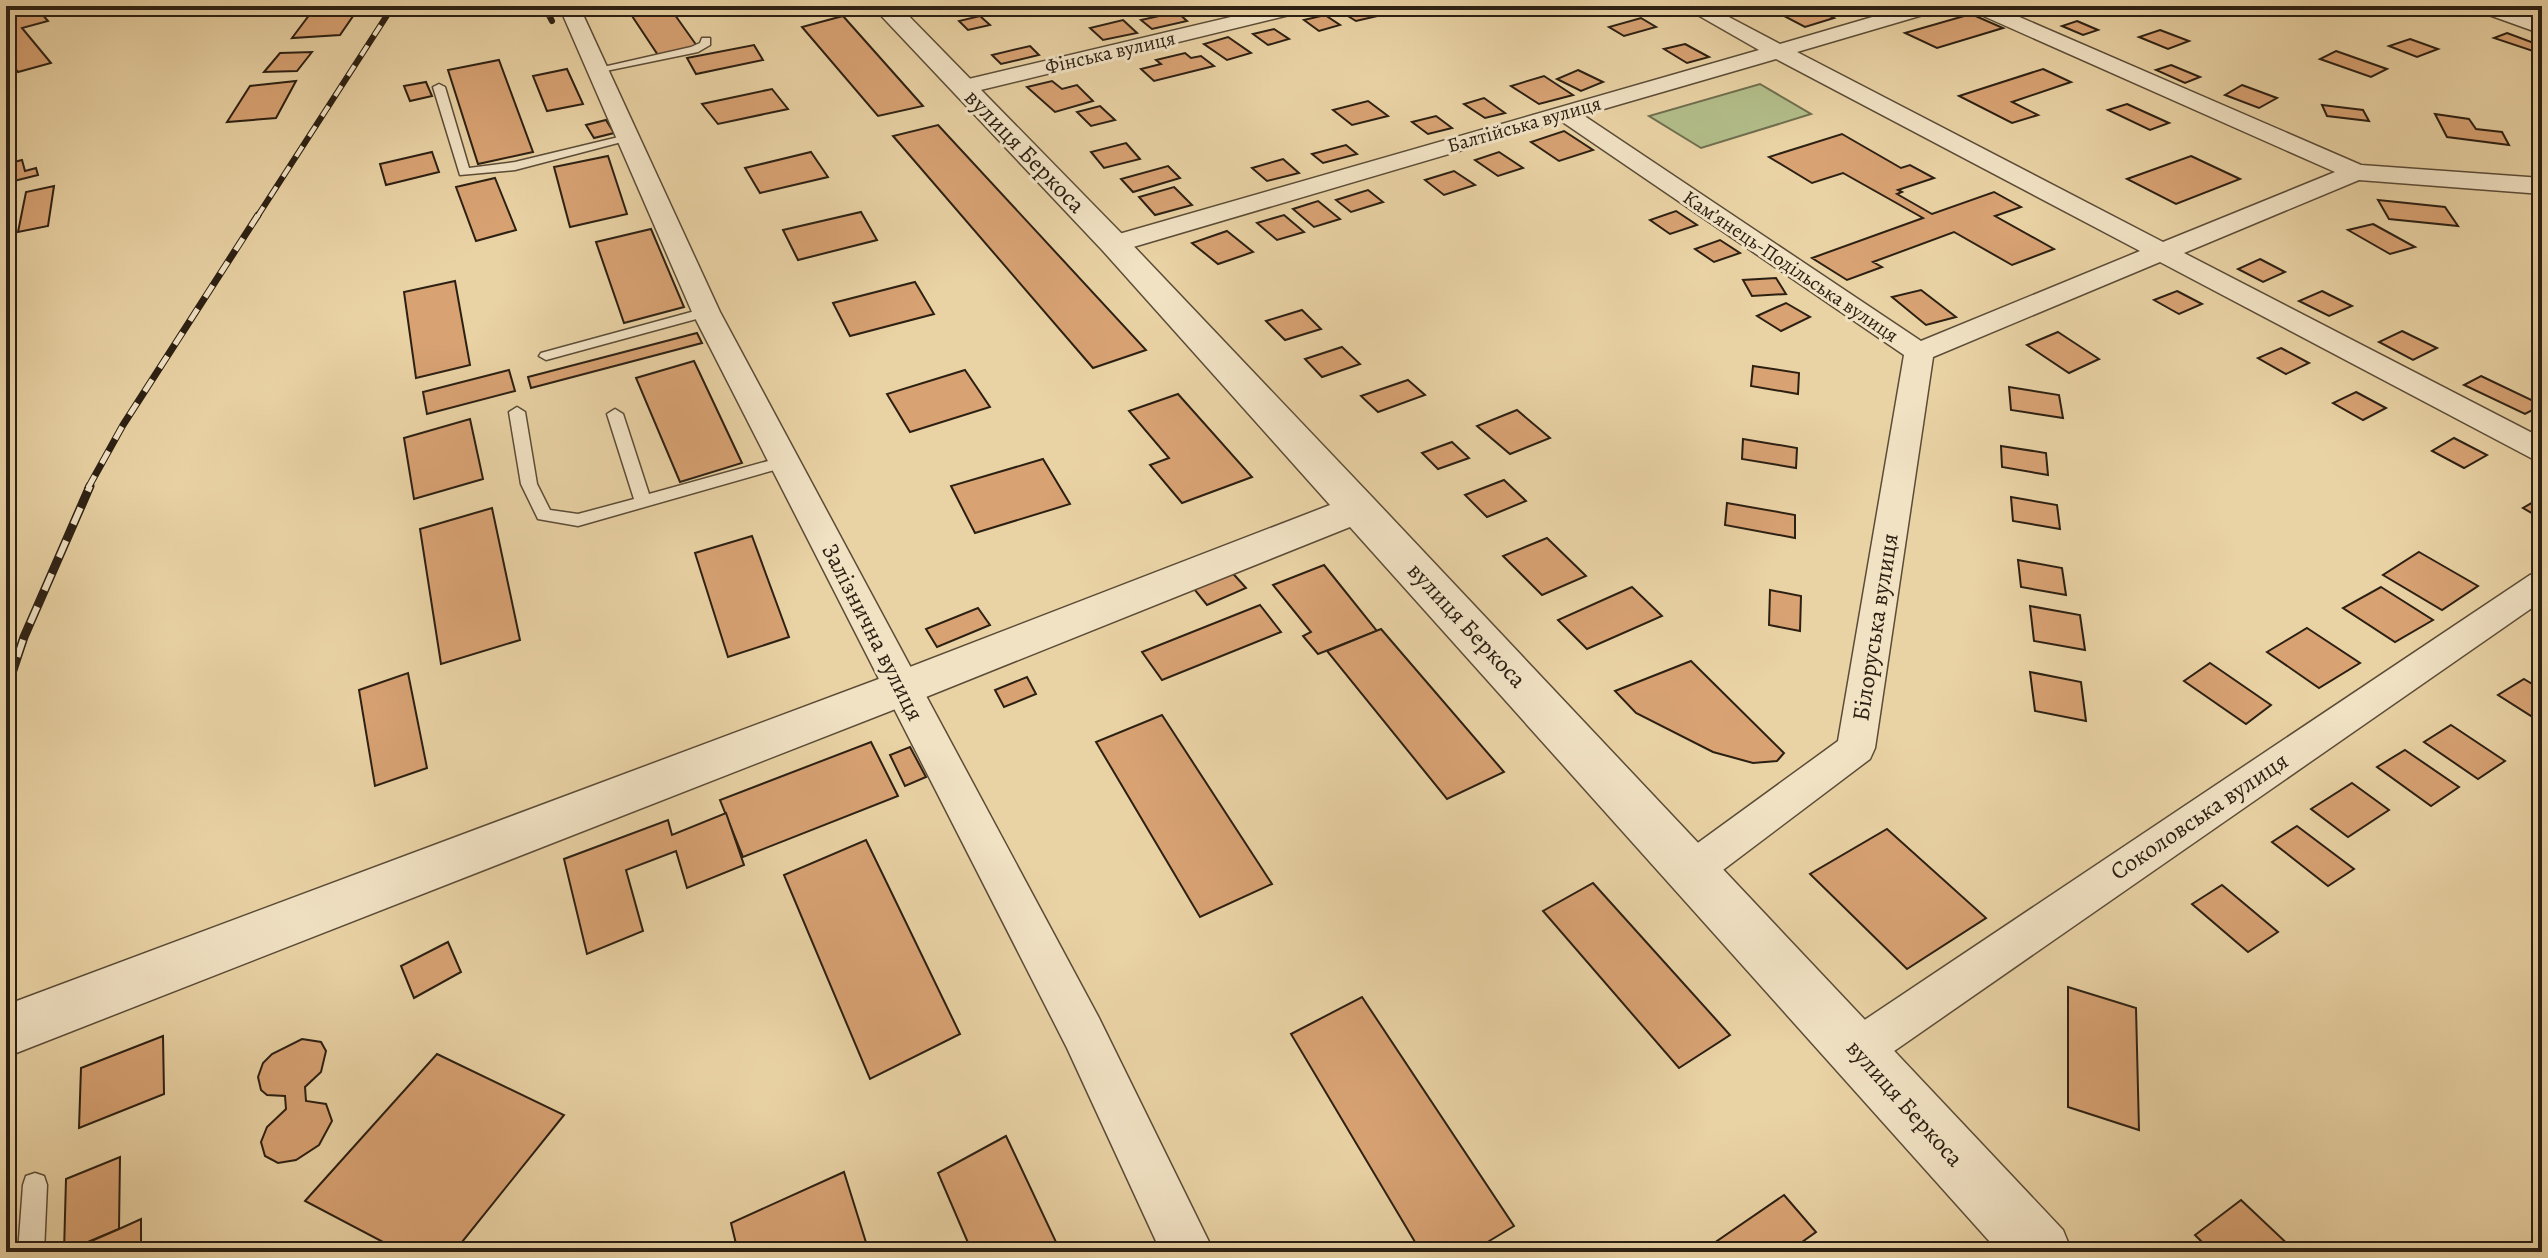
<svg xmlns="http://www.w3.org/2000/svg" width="2548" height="1258" font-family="Alegreya,serif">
<rect width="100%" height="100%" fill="#e9d2a4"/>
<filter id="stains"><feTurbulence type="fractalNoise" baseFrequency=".0025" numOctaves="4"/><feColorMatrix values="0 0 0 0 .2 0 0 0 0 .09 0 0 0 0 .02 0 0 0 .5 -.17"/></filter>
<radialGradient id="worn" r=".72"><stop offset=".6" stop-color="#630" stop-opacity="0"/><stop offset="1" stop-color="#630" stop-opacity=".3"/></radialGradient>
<!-- green -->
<path fill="#b2bd89" stroke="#6f6e4e" stroke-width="2" d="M1760,84L1811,114L1701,148L1649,116Z"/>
<!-- building -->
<g fill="#d8a273" stroke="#2c2013" stroke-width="2">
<path d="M6,6H35L48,21L22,28L51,63L18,72L6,56Z"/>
<path d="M316,6H360L340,35L292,38Z"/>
<path d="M601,6H648L604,14Z"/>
<path d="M731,6H761L764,10L738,15Z"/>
<path d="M1200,6H1235L1237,8L1202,16L1192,8Z"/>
<path d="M1354,6H1374L1386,14L1356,21L1338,10Z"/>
<path d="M1812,7L1834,18L1805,27L1784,16Z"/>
<path d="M670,8L697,46L658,55L632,16Z"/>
<path d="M1177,12L1187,21L1152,29L1141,20Z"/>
<path d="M1971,14L2003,28L1937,48L1905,33Z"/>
<path d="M1325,15L1340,25L1319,31L1304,20Z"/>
<path d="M843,16L923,106L878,116L802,27Z"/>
<path d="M980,16L990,25L968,30L959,21Z"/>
<path d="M1641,18L1656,27L1624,36L1609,27Z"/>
<path d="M1123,20L1137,33L1103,40L1090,28Z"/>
<path d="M2077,21L2098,30L2083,35L2062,26Z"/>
<path d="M1274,29L1289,39L1268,45L1253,34Z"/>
<path d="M2160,30L2189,41L2168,49L2139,37Z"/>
<path d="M2507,33L2542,46V54L2494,38Z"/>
<path d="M1228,37L1251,53L1227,60L1204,44Z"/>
<path d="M2410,39L2438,49L2417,57L2389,46Z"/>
<path d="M1685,44L1709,57L1687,63L1664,49Z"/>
<path d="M754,45L763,60L696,74L687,58Z"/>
<path d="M1030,46L1039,55L1001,64L992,55Z"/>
<path d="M2336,51L2387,69L2371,77L2320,59Z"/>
<path d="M312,52L297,71L264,72L280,53Z"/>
<path d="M1185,53L1191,58L1201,56L1214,66L1154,81L1141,69L1161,64L1156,60Z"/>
<path d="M499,60L533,152L478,164L448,70Z"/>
<path d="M2171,65L2200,77L2185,83L2156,70Z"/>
<path d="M567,69L583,104L547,111L533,76Z"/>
<path d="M2043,69L2071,82L2012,102L2038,115L2012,123L1959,96Z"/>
<path d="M1578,70L1603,82L1581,91L1557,79Z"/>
<path d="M1544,76L1573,95L1539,104L1511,86Z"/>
<path d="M296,81L276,118L227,122L250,86Z"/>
<path d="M1052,81L1062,89L1077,85L1093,101L1055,112L1027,87Z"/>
<path d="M426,82L432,96L410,101L404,86Z"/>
<path d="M2242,85L2277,98L2259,108L2225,95Z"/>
<path d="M772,89L788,109L718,124L702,104Z"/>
<path d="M1484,98L1505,113L1485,118L1464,104Z"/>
<path d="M1368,101L1388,116L1352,125L1333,110Z"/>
<path d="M2127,104L2169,123L2150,130L2108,110Z"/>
<path d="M2322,105L2363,110L2369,121L2327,116Z"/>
<path d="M1100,106L1115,120L1091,126L1077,112Z"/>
<path d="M2435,114L2469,119L2476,129L2502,132L2509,145L2447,137Z"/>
<path d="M1436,116L1452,128L1428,134L1412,122Z"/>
<path d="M606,120L614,133L594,138L586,125Z"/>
<path d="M938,125L1146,350L1093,368L893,136Z"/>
<path d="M1564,131L1593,150L1559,161L1531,142Z"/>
<path d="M1842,134L1901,168L1910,165L1934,178L1898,190L1902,192L1897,194L1932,214L1994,192L2021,207L1995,216L2054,249L2012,265L1954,232L1873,262L1882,267L1847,280L1812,258L1923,218L1843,173L1812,183L1769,157Z"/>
<path d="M1126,143L1140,159L1104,168L1091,152Z"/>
<path d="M1346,145L1357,154L1323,163L1312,154Z"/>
<path d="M432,152L439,172L386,185L380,164Z"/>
<path d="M811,152L828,177L760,193L745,168Z"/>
<path d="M1499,152L1523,168L1498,176L1475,160Z"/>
<path d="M608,156L627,214L570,227L554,167Z"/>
<path d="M2191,156L2240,179L2176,204L2127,179Z"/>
<path d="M1283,159L1299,173L1267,181L1252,168Z"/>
<path d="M22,160L25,171L36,168L38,175L6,183V164Z"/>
<path d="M1168,166L1180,178L1133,192L1121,179Z"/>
<path d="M1454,171L1475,185L1444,195L1425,180Z"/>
<path d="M495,178L516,230L476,241L456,187Z"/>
<path d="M54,186L48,226L18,232L26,192Z"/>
<path d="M1174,187L1192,205L1155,215L1139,197Z"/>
<path d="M1368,190L1383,202L1351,212L1336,200Z"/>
<path d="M2378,200L2445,207L2458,226L2389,219Z"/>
<path d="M1318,201L1340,219L1314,227L1293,209Z"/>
<path d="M1676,211L1697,225L1670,234L1650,220Z"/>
<path d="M861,212L877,240L798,260L783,230Z"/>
<path d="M1284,215L1304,232L1277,240L1257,223Z"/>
<path d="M2373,224L2415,247L2390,254L2348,230Z"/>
<path d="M651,229L684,307L624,323L596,242Z"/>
<path d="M1227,231L1253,252L1218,264L1192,243Z"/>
<path d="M1720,240L1740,253L1714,262L1695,249Z"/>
<path d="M2260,259L2285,272L2263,282L2238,269Z"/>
<path d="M1776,278L1786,294L1752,296L1743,280Z"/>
<path d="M455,281L470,365L416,378L404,292Z"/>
<path d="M915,282L934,314L850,336L833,303Z"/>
<path d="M1921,290L1956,317L1926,325L1892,297Z"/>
<path d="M2177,291L2202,304L2179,314L2154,300Z"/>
<path d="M2322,291L2352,306L2329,316L2299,301Z"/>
<path d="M1786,303L1810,317L1781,331L1757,316Z"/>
<path d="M1302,310L1321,329L1285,340L1266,321Z"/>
<path d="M2402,331L2437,348L2413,360L2379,342Z"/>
<path d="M2058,332L2099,359L2069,373L2027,345Z"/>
<path d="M697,333L702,343L531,388L528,377Z"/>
<path d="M1342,347L1360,364L1322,377L1305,359Z"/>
<path d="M2281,348L2309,363L2286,374L2258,358Z"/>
<path d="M694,361L742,463L680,482L636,378Z"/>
<path d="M1753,366L1799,373L1798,394L1751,386Z"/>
<path d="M509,370L515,391L427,414L423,392Z"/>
<path d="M965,370L990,407L910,432L887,394Z"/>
<path d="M2481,376L2542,405L2525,414L2464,385Z"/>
<path d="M1408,380L1425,395L1378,412L1361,396Z"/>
<path d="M2009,387L2059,395L2063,418L2011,410Z"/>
<path d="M2356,392L2386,408L2363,420L2333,403Z"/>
<path d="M1178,394L1252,477L1182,503L1150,465L1169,458L1129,411Z"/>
<path d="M1517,410L1550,438L1510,454L1477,426Z"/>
<path d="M470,419L483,479L414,499L404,438Z"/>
<path d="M2454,438L2487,455L2464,468L2432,451Z"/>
<path d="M1743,439L1797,448L1796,468L1742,459Z"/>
<path d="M1452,442L1469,458L1438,469L1422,453Z"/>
<path d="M2001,446L2046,453L2048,475L2002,467Z"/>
<path d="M1043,459L1070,504L975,533L951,486Z"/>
<path d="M1504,480L1526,501L1487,517L1465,495Z"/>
<path d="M2011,497L2057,505L2060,529L2013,521Z"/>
<path d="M2542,497V519L2523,508Z"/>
<path d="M1727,503L1795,515V538L1725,525Z"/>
<path d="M492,508L520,640L441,664L420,529Z"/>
<path d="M752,536L789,637L728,657L695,553Z"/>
<path d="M1547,538L1586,576L1542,595L1503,556Z"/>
<path d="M2419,552L2478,586L2442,610L2383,575Z"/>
<path d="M2018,560L2062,568L2066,595L2021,587Z"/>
<path d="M1324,565L1377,631L1318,654L1303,636L1311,632L1273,585Z"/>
<path d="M1228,568L1246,588L1207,605L1190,584Z"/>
<path d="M1632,587L1662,616L1587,649L1558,620Z"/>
<path d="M2381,587L2433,620L2395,642L2343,608Z"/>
<path d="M1770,590L1801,596L1800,631L1769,625Z"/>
<path d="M1260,605L1281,632L1162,680L1142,652Z"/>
<path d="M2030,606L2080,615L2085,650L2034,641Z"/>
<path d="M978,608L990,625L937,647L926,629Z"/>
<path d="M2307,628L2360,663L2319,688L2267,652Z"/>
<path d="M1381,629L1504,772L1447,799L1327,651Z"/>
<path d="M1691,661L1784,753L1777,761L1753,763L1713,752L1636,713L1615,691Z"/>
<path d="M2210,663L2271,705L2246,724L2184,681Z"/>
<path d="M2030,672L2081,682L2086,721L2035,711Z"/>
<path d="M408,673L427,768L375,786L359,690Z"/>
<path d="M1027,677L1036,694L1004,707L995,690Z"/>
<path d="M2524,679L2542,690V723L2498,695Z"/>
<path d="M1162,715L1272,884L1200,917L1096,742Z"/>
<path d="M2451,725L2505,761L2478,779L2424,742Z"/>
<path d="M871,742L898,796L743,857L720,800Z"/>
<path d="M910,747L926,777L905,786L890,755Z"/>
<path d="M2405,750L2459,787L2431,806L2377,767Z"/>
<path d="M2352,783L2389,810L2348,837L2311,809Z"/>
<path d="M726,813L744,865L687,888L676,851L626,870L643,931L587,954L564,859L668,820L672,835Z"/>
<path d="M2297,826L2354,869L2328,886L2272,842Z"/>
<path d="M1887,829L1986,918L1907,969L1810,874Z"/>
<path d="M866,840L960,1034L870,1079L784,875Z"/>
<path d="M1593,883L1730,1035L1679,1068L1543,911Z"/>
<path d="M2222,885L2278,932L2248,952L2192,904Z"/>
<path d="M448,942L461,972L414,998L401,966Z"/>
<path d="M2068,987L2136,1008L2139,1130L2068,1107Z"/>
<path d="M1362,997L1514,1226L1471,1252H1421L1291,1034Z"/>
<path d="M163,1036L164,1094L79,1128L81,1068Z"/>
<path d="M302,1039L321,1042L326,1051L321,1072L305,1087L306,1101L326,1104L332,1121L319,1145L296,1160L278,1163L265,1156L261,1142L267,1127L286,1109L285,1096L267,1095L261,1090L258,1077L263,1063L272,1054Z"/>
<path d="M437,1054L564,1115L454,1252H402L305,1201Z"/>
<path d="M1006,1136L1056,1242L1038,1252H972L938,1173Z"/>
<path d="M120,1157L119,1229L64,1252L66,1179Z"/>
<path d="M844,1172L869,1252H738L731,1223Z"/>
<path d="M1784,1195L1816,1232L1788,1252H1701Z"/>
<path d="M2241,1200L2295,1251L2212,1252L2195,1235Z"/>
<path d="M141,1219V1252H66L119,1229Z"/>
</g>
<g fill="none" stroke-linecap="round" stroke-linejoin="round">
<defs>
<g id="service">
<path d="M702,38H710V45L698,52L596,73L590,70L691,47L700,43Z"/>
<path d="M439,84L445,87L469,168L515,162L627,135L633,139L515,170L460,175L433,87Z"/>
<path d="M706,308L713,312L711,315L546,360L539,356L541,353Z"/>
<path d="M517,407L525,412L537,484L550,510L578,514L634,499L607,414L615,409L623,414L649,494L786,456L794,461L792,465L578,526L538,519L521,484L509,412Z"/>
<path d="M35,1173L44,1176L47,1185L44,1252H18L23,1185L26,1176Z"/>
</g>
<g id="minor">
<path d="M559,6H579L720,312L1099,1018L1214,1252H1161L1067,1048L692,312Z"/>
<path d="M1277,6H1313L1310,10L964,94L956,92L953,87L956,82Z"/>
<path d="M1682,6H1708L1780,44L1910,6H1943L1940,10L1797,52L2163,242L2335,172L1970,10L1967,6H1994L2361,165L2542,178V194L2359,180L2184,253L2542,438V461L2531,458L2160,262L1933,357L1875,748L1870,759L1707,882L1692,888L1677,882L1671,870L1677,858L1838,741L1904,355L1561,121L1123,250H1105L1101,244L1105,238L1759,50ZM1776,59L2140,251L1921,341L1583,115Z"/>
<path d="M2472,6H2501L2542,21V34L2475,10Z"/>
<path d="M2542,572V601L1874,1065L1858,1071L1842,1065L1835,1050L1842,1035L2530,575Z"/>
</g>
<path id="tertiary" d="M872,6H899L1125,237L1374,499L2063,1230L2072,1252H1999L1350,527L916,701L6,1057V1005L884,677L1330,505L1103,251Z"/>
</defs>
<!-- service casing -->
<use href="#service" stroke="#5b4c37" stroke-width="3"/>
<!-- minor casing -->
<use href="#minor" stroke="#5b4c37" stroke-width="3"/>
<!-- tertiary casing -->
<use href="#tertiary" stroke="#5b4c37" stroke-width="3"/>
<!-- service -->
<use href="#service" fill="#f1e2c4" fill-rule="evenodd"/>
<!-- minor -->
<use href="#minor" fill="#f1e2c4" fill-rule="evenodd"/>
<!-- tertiary -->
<use href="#tertiary" fill="#f1e2c4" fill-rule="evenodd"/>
<defs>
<g id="rail-far2">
<path d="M544,6L552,21"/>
<path d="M257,217L393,6"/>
</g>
<path id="rail-far1" d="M88,488L123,425L258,215"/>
<path id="rail" d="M6,691L24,637L90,486"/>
</defs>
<!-- rail-far2 casing -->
<use href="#rail-far2" stroke="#2c2013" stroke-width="6"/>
<!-- rail-far1 casing -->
<use href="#rail-far1" stroke="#2c2013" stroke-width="7"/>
<!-- rail casing -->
<use href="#rail" stroke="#2c2013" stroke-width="9"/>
<!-- rail-far2 -->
<use href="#rail-far2" stroke="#f1e2c4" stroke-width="4" stroke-dasharray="12" stroke-linecap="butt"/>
<!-- rail-far1 -->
<use href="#rail-far1" stroke="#f1e2c4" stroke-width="5" stroke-dasharray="14" stroke-linecap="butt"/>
<!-- rail -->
<use href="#rail" stroke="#f1e2c4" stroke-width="6" stroke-dasharray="18" stroke-linecap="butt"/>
</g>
<g text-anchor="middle" stroke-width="6" stroke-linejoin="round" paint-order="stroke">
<!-- far-street labels -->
<g font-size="20" fill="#2c2013" stroke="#f1e2c4">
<text transform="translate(1110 52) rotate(-13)" y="7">Фінська вулиця</text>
<text transform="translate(1524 124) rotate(-16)" y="7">Балтійська вулиця</text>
<text transform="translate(1791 266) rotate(34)" y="7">Кам’янець-Подільська вулиця</text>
</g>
<!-- street labels -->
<g font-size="24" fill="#2c2013" stroke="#f1e2c4">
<text transform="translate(1025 151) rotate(46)" y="8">вулиця Беркоса</text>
<text transform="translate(1467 625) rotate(47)" y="8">вулиця Беркоса</text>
<text transform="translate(1875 627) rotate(-81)" y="8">Білоруська вулиця</text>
<text transform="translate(873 632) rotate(63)" y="8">Залізнична вулиця</text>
<text transform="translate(2199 816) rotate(-34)" y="8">Соколовська вулиця</text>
<text transform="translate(1905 1103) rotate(48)" y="8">вулиця Беркоса</text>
</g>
</g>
<!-- margin -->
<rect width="2548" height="1258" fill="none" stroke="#e9d2a4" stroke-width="32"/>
<rect x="8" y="8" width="2532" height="1242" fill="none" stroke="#2c2013" stroke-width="4"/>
<rect x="16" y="16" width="2516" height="1226" fill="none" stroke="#2c2013" stroke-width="2"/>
<rect width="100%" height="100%" filter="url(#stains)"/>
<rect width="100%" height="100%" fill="url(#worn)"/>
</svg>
